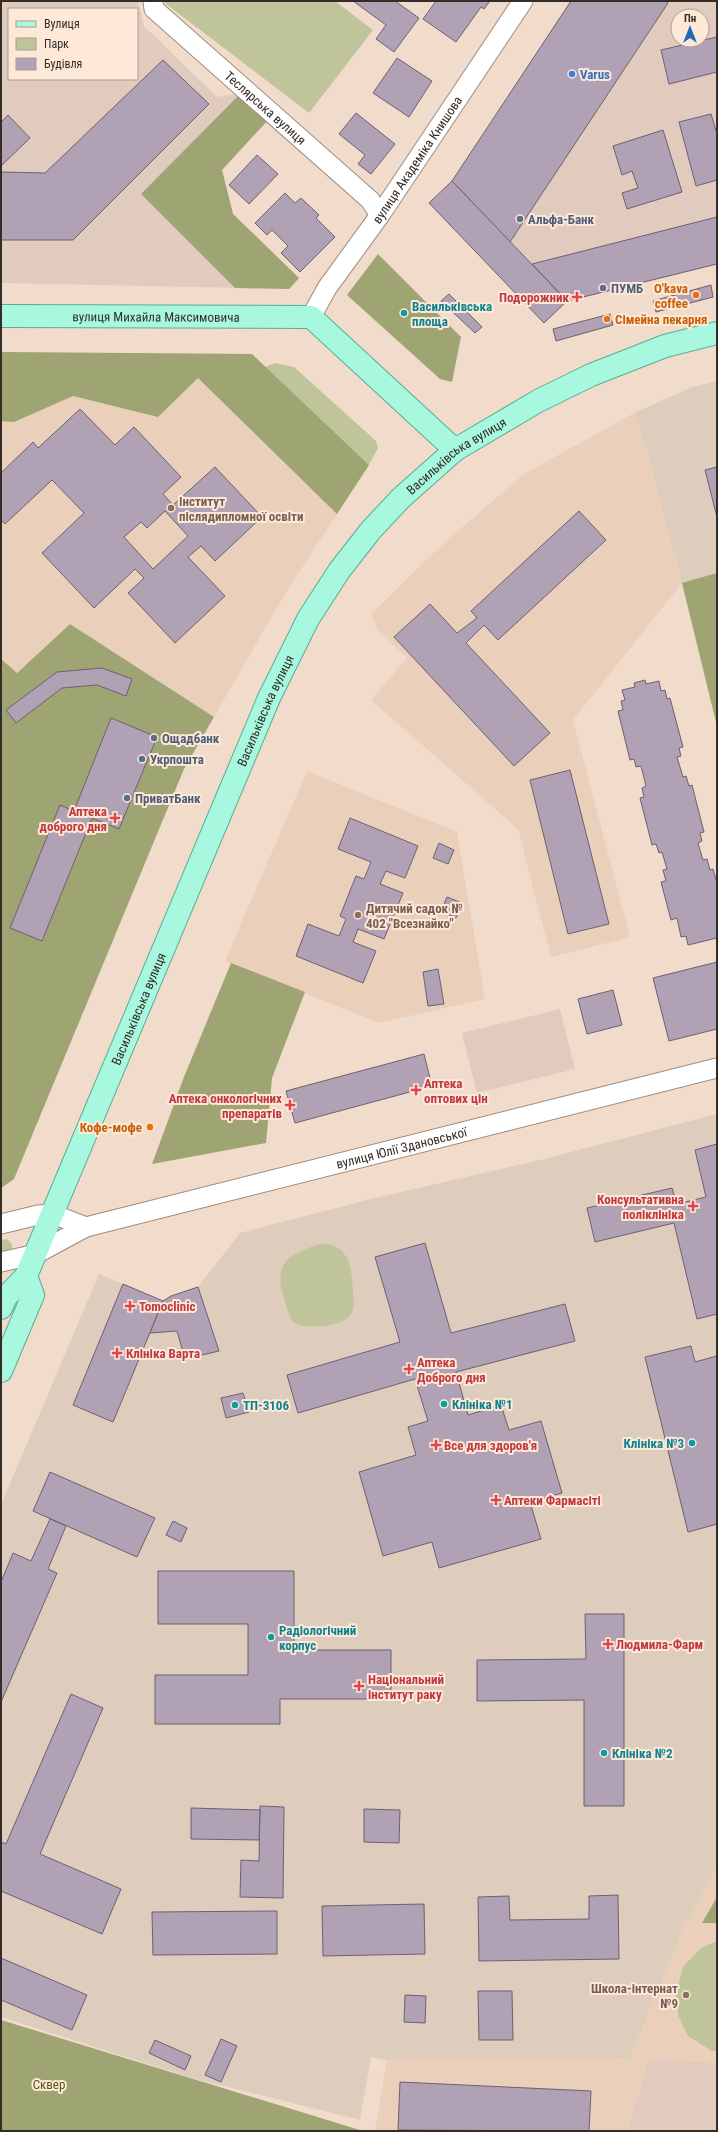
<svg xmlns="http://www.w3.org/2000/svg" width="718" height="2132" font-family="'Roboto Condensed',sans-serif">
<rect width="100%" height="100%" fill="#f1dccc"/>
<!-- built -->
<g fill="#eacfba">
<path d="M1,352L252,354L369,465L286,592L214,717L70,624L16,673L1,659Z"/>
<path d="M634,413L647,452L682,583L573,720L630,937L551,957L518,829L371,700L407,658L377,629L371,614L445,542L524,474Z"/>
<path d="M307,771L457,832L485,999L379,1023L225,961Z"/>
<path d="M717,1867V2063L648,2059L628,2131H375L387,2060L499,2058L681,1932Z"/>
</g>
<!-- industrial -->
<g fill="#e0cbbe" fill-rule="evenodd">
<path d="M1,1H138L144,26L217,97L241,93L269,119L222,170L233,214L299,278L289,289L1,283ZM9,9H137V79H9Z"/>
<path d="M665,1H717V217L532,264L510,242L668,3ZM678,16H702V40H678Z"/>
<path d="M560,1009L575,1069L477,1093L462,1033Z"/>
<path d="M648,2059L717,2063V2131H628Z"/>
</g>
<!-- medical -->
<g fill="#deccbc">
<path d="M717,381V726L682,583L647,452L634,413L692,387Z"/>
<path d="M717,1114V1867L681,1932L630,2058L387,2060L371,2057L360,2120L192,2078L1,2017V1505L99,1274L163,1301L171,1296L198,1287L240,1233L375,1198L540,1160Z"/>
</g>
<!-- green -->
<g fill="#bfc49a">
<path d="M165,1H335L373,30L309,113L166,4Z"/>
<path d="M275,363L294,367L376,441L378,448L369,465L265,367Z"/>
<path d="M7,1239C12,1243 13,1246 11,1253L1,1257V1240Z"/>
<path d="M321,1244C356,1244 351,1279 354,1305C353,1310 352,1315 348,1318C338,1326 306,1330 295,1323C289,1319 287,1308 285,1301C272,1264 287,1254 321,1244Z"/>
<path d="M717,1941V2051H712L688,2036L678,2015L676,1993L683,1967L701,1948Z"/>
</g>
<!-- forest -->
<g fill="#9fa473">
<path d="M241,93L269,119L222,170L233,214L299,278L289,289L235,288L141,194Z"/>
<path d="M378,254L461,337L452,382L440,379L347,295Z"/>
<path d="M1,352L252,354L369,465L337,514L198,378L158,417L73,396L14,422L1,421Z"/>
<path d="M717,573V726L682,583Z"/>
<path d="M70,624L214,717L184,769L14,1179L1,1188V659L17,673Z"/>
<path d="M231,963L305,992L272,1078L266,1143L152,1164L184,1077Z"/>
<path d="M717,1897V1923H702Z"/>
<path d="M1,2020L363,2131H1Z"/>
</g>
<!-- building -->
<g fill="#b0a1b4" stroke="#6d6071" fill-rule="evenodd">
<path d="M353,1H395L419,18L394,52L376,39L386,25Z"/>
<path d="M436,1H490L484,9L481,7L456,42L423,19Z"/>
<path d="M571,1H665L668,3L510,242L452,181Z"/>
<path d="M717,37V72L669,84L661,50Z"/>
<path d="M397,58L432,81L409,117L373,93Z"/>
<path d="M163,60L209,104L73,240H1V172L45,173Z"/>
<path d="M356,113L395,144L371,174L358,164L365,155L339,134Z"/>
<path d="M711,114L717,134V180L696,186L679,122Z"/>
<path d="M8,115L30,138L1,166V122Z"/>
<path d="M663,130L682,192L627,209L622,193L638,188L632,171L622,175L613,146Z"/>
<path d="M257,155L278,174L249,204L229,185Z"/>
<path d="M452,181L567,301L544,323L429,203Z"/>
<path d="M285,193L295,203L301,198L319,215L316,218L335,237L300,272L281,253L288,246L272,230L267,235L255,223Z"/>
<path d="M717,217V264L567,301L532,264Z"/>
<path d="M711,285L713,297L656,312L653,301Z"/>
<path d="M449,294L482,327L475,333L441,301Z"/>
<path d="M610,314L613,325L556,341L553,329Z"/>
<path d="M80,409L115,445L134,427L181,477L163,494L173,505L215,467L262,517L215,561L201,546L188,557L225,596L175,643L128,593L144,578L135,569L94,608L42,553L84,513L52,480L5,524L1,520V473L33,442L38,448ZM165,511L188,536L153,569L124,537L141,522L147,528Z"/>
<path d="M717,467V517L705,470Z"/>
<path d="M579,511L606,540L498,640L484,625L466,643L550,733L514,766L394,637L430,604L457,633L477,618L471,611Z"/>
<path d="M102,668L132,679L126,696L97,685L62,688L16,723L6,710L57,672Z"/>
<path d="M645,680L646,684L659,681L661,691L665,690L667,699L670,698L683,747L679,748L681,756L677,757L683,777L686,776L689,786L692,785L704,832L700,833L702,841L698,843L703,860L707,859L710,870L713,869L717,883V938L688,945L686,936L681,937L677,918L671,920L661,882L666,881L663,870L667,869L662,852L659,853L656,844L652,845L640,798L644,797L642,788L646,786L641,766L636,767L634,759L630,760L618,711L623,710L621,701L625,700L622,690L635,687L634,683Z"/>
<path d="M111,718L157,737L119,829L92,818L42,941L10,928L60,805L74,811Z"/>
<path d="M570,770L609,924L568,934L530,780Z"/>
<path d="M350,818L418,846L405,878L386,871L380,884L403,893L384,939L358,929L353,942L376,951L363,983L296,956L308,924L339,936L346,919L340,916L356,876L364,879L371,862L338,849Z"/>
<path d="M439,843L454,850L448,864L433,858Z"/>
<path d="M447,897L462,903L456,918L441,911Z"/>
<path d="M717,962V1029L669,1041L653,978Z"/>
<path d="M438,969L444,1004L428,1006L423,972Z"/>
<path d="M613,990L622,1025L587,1034L578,999Z"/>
<path d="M424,1054L432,1086L295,1123L286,1091Z"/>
<path d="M717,1144V1314L697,1319L674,1223L595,1242L587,1208L672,1188L677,1204L706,1197L695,1150Z"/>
<path d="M425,1243L451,1333L565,1304L575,1341L456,1372L468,1415L501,1405L509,1430L541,1421L562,1493L530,1502L541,1539L439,1568L432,1542L383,1556L359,1472L416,1455L408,1427L428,1421L415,1379L298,1413L287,1375L400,1342L375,1257Z"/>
<path d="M123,1284L163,1301L113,1422L73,1405Z"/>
<path d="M198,1287L219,1351L185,1359L177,1331L150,1333L163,1301L171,1296Z"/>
<path d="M691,1346L695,1362L717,1356V1524L688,1532L645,1357Z"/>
<path d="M243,1393L249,1412L226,1418L221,1398Z"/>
<path d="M50,1472L155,1518L137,1557L33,1511Z"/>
<path d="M50,1519L66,1526L48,1569L57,1573L1,1702V1582L13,1553L31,1561Z"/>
<path d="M173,1521L187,1528L181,1542L166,1535Z"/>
<path d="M158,1571H294V1650H391V1699H280V1724H155V1675H248V1624H158Z"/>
<path d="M585,1614H624V1806H584V1700L477,1701V1660L586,1659Z"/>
<path d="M71,1694L103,1708L40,1854L121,1889L102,1934L1,1891V1842L6,1844Z"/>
<path d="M260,1806L284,1807L283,1898L240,1897L241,1860L259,1861Z"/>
<path d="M191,1808L260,1810L259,1840L191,1839Z"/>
<path d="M364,1809L400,1810L399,1843L364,1842Z"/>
<path d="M618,1895L619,1959L479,1961L478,1897L509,1896L510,1920L589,1919V1896Z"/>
<path d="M424,1904L425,1954L323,1956L322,1906Z"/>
<path d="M277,1911V1954L153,1955L152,1912Z"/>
<path d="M1,1958L87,1995L72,2030L1,2000Z"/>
<path d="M478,1991H512L513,2040H479Z"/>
<path d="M405,1995L426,1996L425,2023L404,2022Z"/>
<path d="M221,2039L237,2046L221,2082L205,2075Z"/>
<path d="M155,2040L191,2056L185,2070L149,2053Z"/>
<path d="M400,2082L591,2091L589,2131L398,2130Z"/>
</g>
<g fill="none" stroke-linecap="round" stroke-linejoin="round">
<defs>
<g id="minor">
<path id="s1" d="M153,1L154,9L370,200L380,215"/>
<path id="s2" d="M311,317L327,288L380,215L523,1"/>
<path d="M1,1224L38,1215L53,1214L86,1227"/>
<path id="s3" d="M1,1262L36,1254L86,1227L717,1068"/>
</g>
<g id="major">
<path id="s4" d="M1,316L311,317L455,450"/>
<path id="s5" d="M1,1308L6,1297L26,1276L269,698L308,619L339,571L371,530L401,498L455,450L538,401L591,375L665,346L717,333"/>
<path d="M1,1371L33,1295L26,1276"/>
</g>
</defs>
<!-- minor casing -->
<use href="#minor" stroke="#9f8b7d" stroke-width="21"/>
<!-- major casing -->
<use href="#major" stroke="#58ad91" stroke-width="24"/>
<!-- minor -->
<use href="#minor" stroke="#fff" stroke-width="19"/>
<!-- major -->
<use href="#major" stroke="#a7f8df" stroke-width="22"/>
</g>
<!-- markers -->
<circle fill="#3f7fe0" stroke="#fee9d9" stroke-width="1.5" cx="572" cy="74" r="4"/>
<g fill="#5c6f8a" stroke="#fee9d9" stroke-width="1.5">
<circle cx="520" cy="219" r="4"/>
<circle cx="603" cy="288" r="4"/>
<circle cx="154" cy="738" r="4"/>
<circle cx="142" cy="759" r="4"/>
<circle cx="127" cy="798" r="4"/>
</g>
<g fill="#e8710a" stroke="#fee9d9" stroke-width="1.5">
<circle cx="696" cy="295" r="4"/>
<circle cx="607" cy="319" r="4"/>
<circle cx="150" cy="1127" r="4"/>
</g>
<g fill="#e0444e" stroke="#fee9d9" stroke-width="1.5">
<path d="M575 291h4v4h4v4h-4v4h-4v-4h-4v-4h4z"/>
<path d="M113 812h4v4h4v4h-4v4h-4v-4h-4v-4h4z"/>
<path d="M414 1084h4v4h4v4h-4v4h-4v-4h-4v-4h4z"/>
<path d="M288 1099h4v4h4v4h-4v4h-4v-4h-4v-4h4z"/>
<path d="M691 1200h4v4h4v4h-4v4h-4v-4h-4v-4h4z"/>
<path d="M128 1300h4v4h4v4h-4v4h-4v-4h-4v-4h4z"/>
<path d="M115 1347h4v4h4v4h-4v4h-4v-4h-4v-4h4z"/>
<path d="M407 1363h4v4h4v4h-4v4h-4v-4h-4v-4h4z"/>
<path d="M434 1439h4v4h4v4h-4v4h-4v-4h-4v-4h4z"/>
<path d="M494 1494h4v4h4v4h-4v4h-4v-4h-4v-4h4z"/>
<path d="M606 1638h4v4h4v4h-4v4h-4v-4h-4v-4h4z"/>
<path d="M357 1680h4v4h4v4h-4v4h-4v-4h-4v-4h4z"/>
</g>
<g fill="#0f9aa8" stroke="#fee9d9" stroke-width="1.5">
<circle cx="404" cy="313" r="4"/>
<circle cx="444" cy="1404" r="4"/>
<circle cx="235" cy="1405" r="4"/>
<circle cx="692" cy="1443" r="4"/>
<circle cx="271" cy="1637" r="4"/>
<circle cx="604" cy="1753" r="4"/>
</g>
<g fill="#8d6e63" stroke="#fee9d9" stroke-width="1.5">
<circle cx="171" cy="508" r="4"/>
<circle cx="358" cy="915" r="4"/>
<circle cx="686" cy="1995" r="4"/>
</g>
<g text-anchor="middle" stroke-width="4" stroke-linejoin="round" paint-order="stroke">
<!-- shop labels -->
<g font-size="13" font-weight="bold" fill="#366cbe" stroke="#fee9d9" text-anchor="start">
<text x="580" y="79">Varus</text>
</g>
<!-- street labels -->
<g font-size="13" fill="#342c26" stroke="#fee9d9">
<text dy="5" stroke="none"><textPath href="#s1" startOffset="157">Теслярська вулиця</textPath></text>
<text dy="5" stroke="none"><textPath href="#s2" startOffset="190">вулиця Академіка Книшова</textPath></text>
<text dy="5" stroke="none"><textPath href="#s4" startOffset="155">вулиця Михайла Максимовича</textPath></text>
<text dy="5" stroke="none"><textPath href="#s5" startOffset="979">Васильківська вулиця</textPath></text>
<text dy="5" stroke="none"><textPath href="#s5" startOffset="655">Васильківська вулиця</textPath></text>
<text dy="5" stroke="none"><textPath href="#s5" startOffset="331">Васильківська вулиця</textPath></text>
<text dy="5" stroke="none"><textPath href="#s3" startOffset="418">вулиця Юлії Здановської</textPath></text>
</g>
<!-- service labels -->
<g font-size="13" font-weight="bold" fill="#4e5e75" stroke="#fee9d9" text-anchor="start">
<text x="528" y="224">Альфа-Банк</text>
<text x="611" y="293">ПУМБ</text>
<text x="162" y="743">Ощадбанк</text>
<text x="150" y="764">Укрпошта</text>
<text x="135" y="803">ПриватБанк</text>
</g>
<!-- food labels -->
<g font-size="13" font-weight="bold" fill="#c56008" stroke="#fee9d9" text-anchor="end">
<text x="688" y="293">O'kava<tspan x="688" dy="15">coffee</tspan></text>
<text x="615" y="324" text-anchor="start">Сімейна пекарня</text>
<text x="142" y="1132">Кофе-мофе</text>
</g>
<!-- health labels -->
<g font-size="13" font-weight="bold" fill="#be3a42" stroke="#fee9d9" text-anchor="start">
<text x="569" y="302" text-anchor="end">Подорожник</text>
<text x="107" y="816" text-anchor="end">Аптека<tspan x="107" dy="15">доброго дня</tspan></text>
<text x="424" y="1088">Аптека<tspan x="424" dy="15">оптових цін</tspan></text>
<text x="282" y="1103" text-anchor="end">Аптека онкологічних<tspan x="282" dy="15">препаратів</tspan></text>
<text x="684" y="1204" text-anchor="end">Консультативна<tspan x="684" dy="15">поліклініка</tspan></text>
<text x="139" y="1311">Tomoclinic</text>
<text x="126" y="1358">Клініка Варта</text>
<text x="417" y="1367">Аптека<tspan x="417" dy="15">Доброго дня</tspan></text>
<text x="444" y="1450">Все для здоров'я</text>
<text x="504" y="1505">Аптеки Фармасіті</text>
<text x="616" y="1649">Людмила-Фарм</text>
<text x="368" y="1684">Національний<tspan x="368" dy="15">інститут раку</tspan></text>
</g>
<!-- culture labels -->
<g font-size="13" font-weight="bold" fill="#0d838f" stroke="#fee9d9" text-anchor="start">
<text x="412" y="311">Васильківська<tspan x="412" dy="15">площа</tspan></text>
<text x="452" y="1409">Клініка №1</text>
<text x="243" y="1410">ТП-3106</text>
<text x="684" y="1448" text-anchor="end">Клініка №3</text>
<text x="279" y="1635">Радіологічний<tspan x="279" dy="15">корпус</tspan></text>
<text x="612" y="1758">Клініка №2</text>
</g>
<!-- education labels -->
<g font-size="13" font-weight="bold" fill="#785e54" stroke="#fee9d9" text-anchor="start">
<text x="179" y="506">Інститут<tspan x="179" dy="15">післядипломної освіти</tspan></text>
<text x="366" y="913">Дитячий садок №<tspan x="366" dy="15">402 "Всезнайко"</tspan></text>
<text x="678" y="1993" text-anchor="end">Школа-інтернат<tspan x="678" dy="15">№9</tspan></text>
</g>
<!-- park labels -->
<g font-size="13" fill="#575c0a" stroke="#fee9d9">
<text x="49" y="2089">Сквер</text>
</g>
</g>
<!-- border -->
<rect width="718" height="2132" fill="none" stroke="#342c26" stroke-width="4"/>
<!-- legend -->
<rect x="8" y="8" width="130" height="72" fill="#fee9d9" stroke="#ad9d91"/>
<rect x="16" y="21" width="20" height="6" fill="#a7f8df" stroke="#ad9d91"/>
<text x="44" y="28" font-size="12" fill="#342c26">Вулиця</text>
<rect x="16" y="38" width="20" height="12" fill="#bfc49a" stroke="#ad9d91"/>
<text x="44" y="48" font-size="12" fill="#342c26">Парк</text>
<rect x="16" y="58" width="20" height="12" fill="#b0a1b4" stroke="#ad9d91"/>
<text x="44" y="68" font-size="12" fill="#342c26">Будівля</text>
<!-- north arrow -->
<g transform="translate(690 28)"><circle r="19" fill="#fee9d9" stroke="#ad9d91"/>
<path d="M0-3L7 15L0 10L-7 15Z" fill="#1f6ab9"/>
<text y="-6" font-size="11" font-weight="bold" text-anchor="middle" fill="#342c26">Пн</text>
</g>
</svg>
